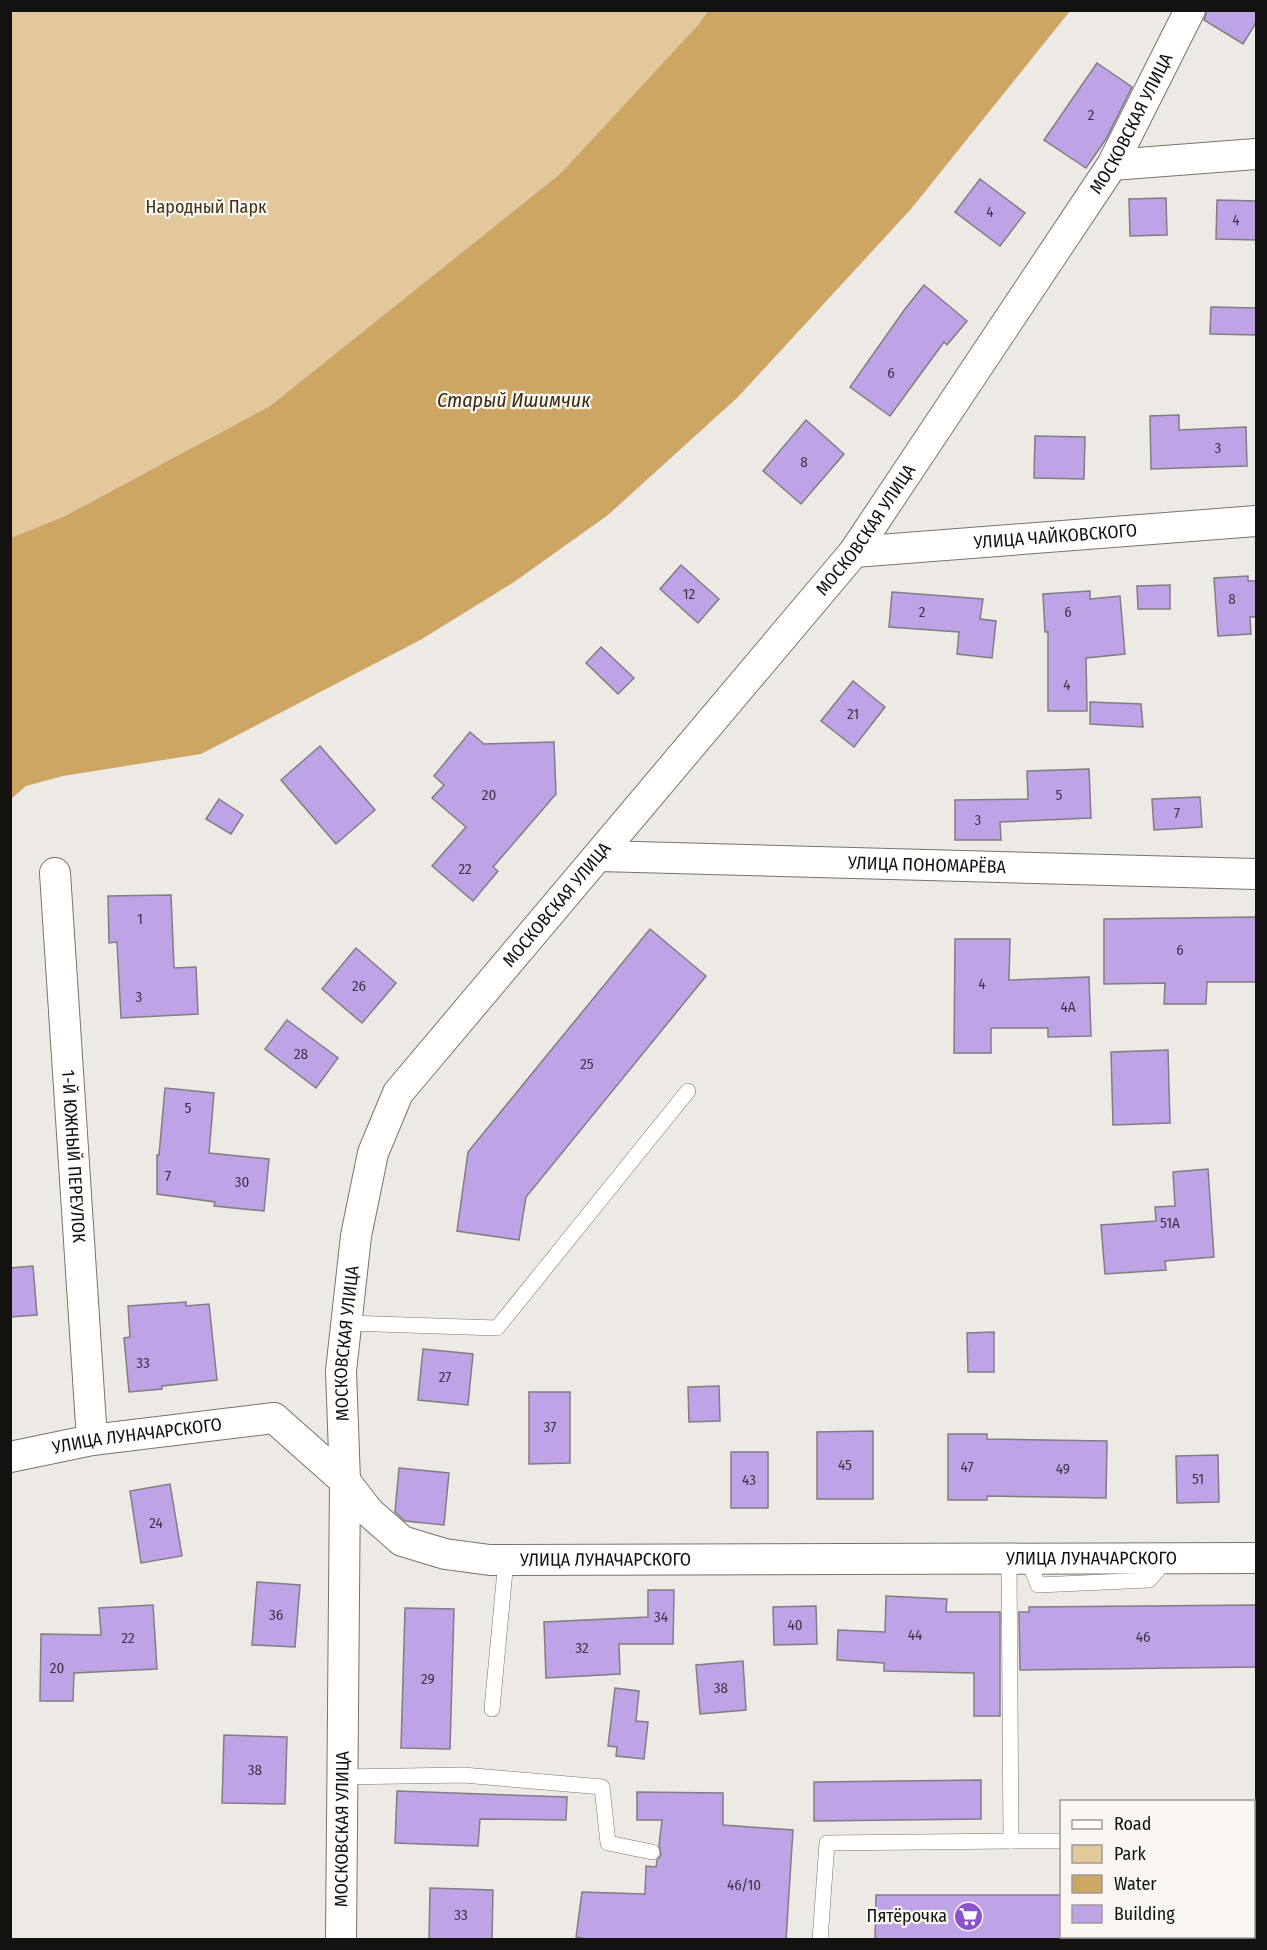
<svg xmlns="http://www.w3.org/2000/svg" width="1267" height="1950" font-family="'Fira Sans Condensed',sans-serif">
<rect width="100%" height="100%" fill="#edeae5"/>
<!-- green -->
<path fill="#e3c89c" d="M11,11H708L698,25L560,174L270,406L65,516L11,538Z"/>
<!-- water -->
<path fill="#cda664" d="M708,11H1070L911,209L738,397L608,515L514,582L422,639L201,754L63,776L26,786L11,799V538L65,516L270,406L560,174L698,25Z"/>
<!-- building -->
<g fill="#bea4e6" stroke="#7f7e82" stroke-width="1.5">
<path d="M1207,10H1257V21L1243,44L1204,20Z"/>
<path d="M1097,63L1132,87L1106,139L1086,168L1044,140Z"/>
<path d="M980,179L1025,213L1000,246L955,212Z"/>
<path d="M1166,198L1167,235L1130,236L1129,199Z"/>
<path d="M1217,200L1257,201V240L1216,239Z"/>
<path d="M924,285L967,321L947,345L944,342L890,416L850,387L905,309Z"/>
<path d="M1211,307L1257,308V335L1210,334Z"/>
<path d="M1179,415V430L1246,427L1247,466L1151,469L1150,416Z"/>
<path d="M806,420L844,454L801,504L763,471Z"/>
<path d="M1035,436L1085,437L1084,479L1034,478Z"/>
<path d="M681,565L719,599L698,623L660,589Z"/>
<path d="M1248,576V581H1257V617H1250L1251,634L1218,636L1214,578Z"/>
<path d="M1170,585V609H1138L1137,586Z"/>
<path d="M1090,591V599L1120,596L1125,654L1086,658L1087,711H1048V632H1045L1043,594Z"/>
<path d="M892,592L983,599L980,619L996,621L992,658L957,654L959,632L889,627Z"/>
<path d="M601,647L634,678L618,694L586,663Z"/>
<path d="M853,681L885,707L854,747L821,721Z"/>
<path d="M1090,702L1141,704L1143,727L1090,724Z"/>
<path d="M470,732L484,744L554,742L556,794L493,867L498,871L473,901L432,866L466,827L432,798L444,785L434,776Z"/>
<path d="M320,746L375,810L336,844L281,780Z"/>
<path d="M1089,769L1091,818L1000,822L1001,840H955V800L1028,799L1027,771Z"/>
<path d="M1200,797L1202,827L1154,830L1152,799Z"/>
<path d="M219,799L243,815L231,834L206,819Z"/>
<path d="M171,895L174,968L196,967L198,1014L121,1018L117,942L109,943L108,896Z"/>
<path d="M1257,917V982H1207L1206,1004H1164L1165,983L1104,984V919Z"/>
<path d="M650,929L706,976L526,1197L519,1240L457,1231L468,1152Z"/>
<path d="M955,939H1010L1009,980L1089,977L1091,1036L1048,1037V1028H991V1053H954Z"/>
<path d="M356,948L396,983L362,1023L322,989Z"/>
<path d="M287,1020L338,1058L316,1088L265,1049Z"/>
<path d="M1168,1050L1170,1123L1113,1125L1111,1052Z"/>
<path d="M165,1088L214,1093L209,1153L269,1159L264,1211L214,1206L215,1202L157,1194V1155H159Z"/>
<path d="M1208,1169L1214,1257L1165,1261L1166,1270L1105,1274L1101,1225L1156,1221L1155,1207L1175,1206L1173,1172Z"/>
<path d="M33,1266L37,1315L10,1317V1268Z"/>
<path d="M186,1302V1306L209,1304L217,1380L162,1386V1389L129,1392L124,1338L130,1337L128,1306Z"/>
<path d="M994,1332V1372H968L967,1333Z"/>
<path d="M423,1349L473,1354L468,1405L418,1400Z"/>
<path d="M719,1386L720,1421L689,1422L688,1387Z"/>
<path d="M529,1392H570V1463L529,1464Z"/>
<path d="M873,1431V1499H817V1432Z"/>
<path d="M948,1434H987V1439L1107,1441L1106,1498L987,1496V1500H948Z"/>
<rect x="731" y="1452" width="37" height="56"/>
<path d="M1218,1455L1219,1502L1177,1503L1176,1456Z"/>
<path d="M399,1468L449,1473L444,1525L405,1521L395,1512Z"/>
<path d="M170,1484L182,1556L141,1563L130,1491Z"/>
<path d="M257,1582L300,1585L295,1647L252,1645Z"/>
<path d="M648,1590H674L673,1644H619L620,1674L546,1678L544,1622L648,1617Z"/>
<path d="M886,1596L947,1599L946,1612H1000V1716H974V1673L884,1671V1663L837,1660L838,1630L885,1632Z"/>
<path d="M153,1605L157,1669L74,1673L73,1701H40L41,1634L101,1635L99,1608Z"/>
<path d="M1257,1605V1667L1020,1670L1019,1612H1029V1607Z"/>
<path d="M816,1606L817,1644L774,1645L773,1607Z"/>
<path d="M405,1608L454,1609L450,1749L401,1748Z"/>
<path d="M743,1661L746,1710L700,1714L696,1665Z"/>
<path d="M615,1688L639,1691L636,1721L648,1722L644,1759L616,1756L617,1747L608,1746Z"/>
<path d="M224,1735L287,1737L285,1804L222,1803Z"/>
<path d="M981,1780V1819L814,1821V1782Z"/>
<path d="M397,1791L567,1797L566,1820L480,1819L478,1846L395,1843Z"/>
<path d="M637,1792L723,1793V1825L793,1830L786,1940H591L576,1937L582,1892L645,1894L646,1866L656,1867L657,1860L661,1855L659,1845L662,1820H637Z"/>
<path d="M430,1888L493,1890L492,1940H429Z"/>
<path d="M876,1895H1062V1940H875Z"/>
</g>
<g fill="none" stroke-linecap="round" stroke-linejoin="round">
<defs>
<g id="lane">
<path d="M347,1323L497,1328L688,1091"/>
<path d="M1009,1559L1011,1841H1062"/>
<path d="M1028,1559L1038,1585L1149,1580L1168,1558"/>
<path d="M492,1709L506,1560"/>
<path d="M342,1777L463,1775L602,1787L608,1843L652,1852"/>
<path d="M1254,1809L1256,1808"/>
<path d="M820,1940L827,1843L1011,1841"/>
<path d="M1194,1940V1936"/>
</g>
<g id="street">
<path d="M1112,165L1256,154"/>
<path id="s1" d="M854,552L1256,521"/>
<path id="s2" d="M599,856L1256,874"/>
<path id="s3" d="M55,873L92,1440"/>
<path id="s4" d="M10,1457L92,1440L274,1418L345,1481L369,1512L402,1541L445,1554L490,1560L1256,1558"/>
<path id="s5" d="M341,1940L345,1481L341,1371L356,1236L373,1153L398,1093L854,552L1112,165L1190,10"/>
</g>
</defs>
<!-- lane casing -->
<use href="#lane" stroke="#777470" stroke-width="16"/>
<!-- street casing -->
<use href="#street" stroke="#777470" stroke-width="32"/>
<!-- lane -->
<use href="#lane" stroke="#fff" stroke-width="15"/>
<!-- street -->
<use href="#street" stroke="#fff" stroke-width="30"/>
</g>
<!-- icons -->
<defs>
<symbol id="supermarket-disc" viewBox="-11 -11 22 22"><circle r="9.5" fill="#8b54cc" stroke="#faf7f3"/><path d="M-6-5.5h2.5l.6 2H6L4.5 2H-2.5L-4.4-4H-6ZM-1.5 3.2a1.3 1.3 0 1 0 .1 0ZM3 3.2a1.3 1.3 0 1 0 .1 0Z" fill="#fff"/></symbol>
</defs>
<g fill-rule="evenodd">
<use href="#supermarket-disc" x="952" y="1900" width="33" height="33"/>
</g>
<g text-anchor="middle" stroke-width="4.5" stroke-linejoin="round" paint-order="stroke">
<!-- number labels -->
<g font-size="15" fill="#3e3646">
<text x="1091" y="120">2</text>
<text x="990" y="217">4</text>
<text x="1236" y="225">4</text>
<text x="891" y="378">6</text>
<text x="1218" y="453">3</text>
<text x="804" y="467">8</text>
<text x="689" y="599">12</text>
<text x="1232" y="604">8</text>
<text x="922" y="617">2</text>
<text x="1068" y="617">6</text>
<text x="1067" y="690">4</text>
<text x="853" y="719">21</text>
<text x="489" y="800">20</text>
<text x="1059" y="800">5</text>
<text x="1177" y="818">7</text>
<text x="978" y="825">3</text>
<text x="465" y="874">22</text>
<text x="140" y="924">1</text>
<text x="1180" y="955">6</text>
<text x="982" y="989">4</text>
<text x="359" y="991">26</text>
<text x="139" y="1002">3</text>
<text x="1068" y="1012">4А</text>
<text x="301" y="1059">28</text>
<text x="587" y="1069">25</text>
<text x="188" y="1113">5</text>
<text x="168" y="1181">7</text>
<text x="242" y="1187">30</text>
<text x="1170" y="1228">51А</text>
<text x="143" y="1368">33</text>
<text x="445" y="1382">27</text>
<text x="550" y="1432">37</text>
<text x="845" y="1470">45</text>
<text x="967" y="1472">47</text>
<text x="1063" y="1474">49</text>
<text x="1198" y="1484">51</text>
<text x="749" y="1485">43</text>
<text x="156" y="1528">24</text>
<text x="276" y="1620">36</text>
<text x="661" y="1622">34</text>
<text x="795" y="1630">40</text>
<text x="915" y="1640">44</text>
<text x="1143" y="1642">46</text>
<text x="128" y="1643">22</text>
<text x="582" y="1653">32</text>
<text x="57" y="1673">20</text>
<text x="428" y="1684">29</text>
<text x="721" y="1693">38</text>
<text x="255" y="1775">38</text>
<text x="744" y="1890">46/10</text>
<text x="461" y="1920">33</text>
</g>
<!-- street labels -->
<g font-size="18" fill="#131211" stroke="#faf7f3">
<text dy="6" stroke="none"><textPath href="#s5" startOffset="2073">МОСКОВСКАЯ УЛИЦА</textPath></text>
<text dy="6" stroke="none"><textPath href="#s5" startOffset="1587">МОСКОВСКАЯ УЛИЦА</textPath></text>
<text dy="6" stroke="none"><textPath href="#s1" startOffset="202">УЛИЦА ЧАЙКОВСКОГО</textPath></text>
<text dy="6" stroke="none"><textPath href="#s2" startOffset="328">УЛИЦА ПОНОМАРЁВА</textPath></text>
<text dy="6" stroke="none"><textPath href="#s5" startOffset="1101">МОСКОВСКАЯ УЛИЦА</textPath></text>
<text dy="6" stroke="none"><textPath href="#s3" startOffset="284">1-Й ЮЖНЫЙ ПЕРЕУЛОК</textPath></text>
<text dy="6" stroke="none"><textPath href="#s5" startOffset="597">МОСКОВСКАЯ УЛИЦА</textPath></text>
<text dy="6" stroke="none"><textPath href="#s4" startOffset="129">УЛИЦА ЛУНАЧАРСКОГО</textPath></text>
<text dy="6" stroke="none"><textPath href="#s4" startOffset="1137">УЛИЦА ЛУНАЧАРСКОГО</textPath></text>
<text dy="6" stroke="none"><textPath href="#s4" startOffset="651">УЛИЦА ЛУНАЧАРСКОГО</textPath></text>
<text dy="6" stroke="none"><textPath href="#s5" startOffset="111">МОСКОВСКАЯ УЛИЦА</textPath></text>
</g>
<!-- park labels -->
<g font-size="18" fill="#413012" stroke="#faf7f3">
<text x="206" y="213">Народный Парк</text>
</g>
<!-- poi labels -->
<g font-size="18" fill="#131211" stroke="#faf7f3" text-anchor="end">
<text x="947" y="1922">Пятёрочка</text>
</g>
<!-- water labels -->
<g font-size="20" font-style="italic" fill="#3c2b0d" stroke="#faf7f3">
<text x="514" y="407">Старый Ишимчик</text>
</g>
</g>
<!-- border -->
<rect width="1267" height="1950" fill="none" stroke="#131211" stroke-width="24"/>
<!-- legend -->
<rect x="1060" y="1800" width="195" height="138" fill="#faf7f3" stroke="#9e9b99" stroke-width="1.5"/>
<rect x="1072" y="1820" width="30" height="9" fill="#ffffff" stroke="#9e9b99" stroke-width="1.5"/>
<text x="1114" y="1830" font-size="18" fill="#131211">Road</text>
<rect x="1072" y="1845" width="30" height="18" fill="#e3c89c" stroke="#9e9b99" stroke-width="1.5"/>
<text x="1114" y="1860" font-size="18" fill="#131211">Park</text>
<rect x="1072" y="1875" width="30" height="18" fill="#cda664" stroke="#9e9b99" stroke-width="1.5"/>
<text x="1114" y="1890" font-size="18" fill="#131211">Water</text>
<rect x="1072" y="1905" width="30" height="18" fill="#bea4e6" stroke="#9e9b99" stroke-width="1.5"/>
<text x="1114" y="1920" font-size="18" fill="#131211">Building</text>
</svg>
